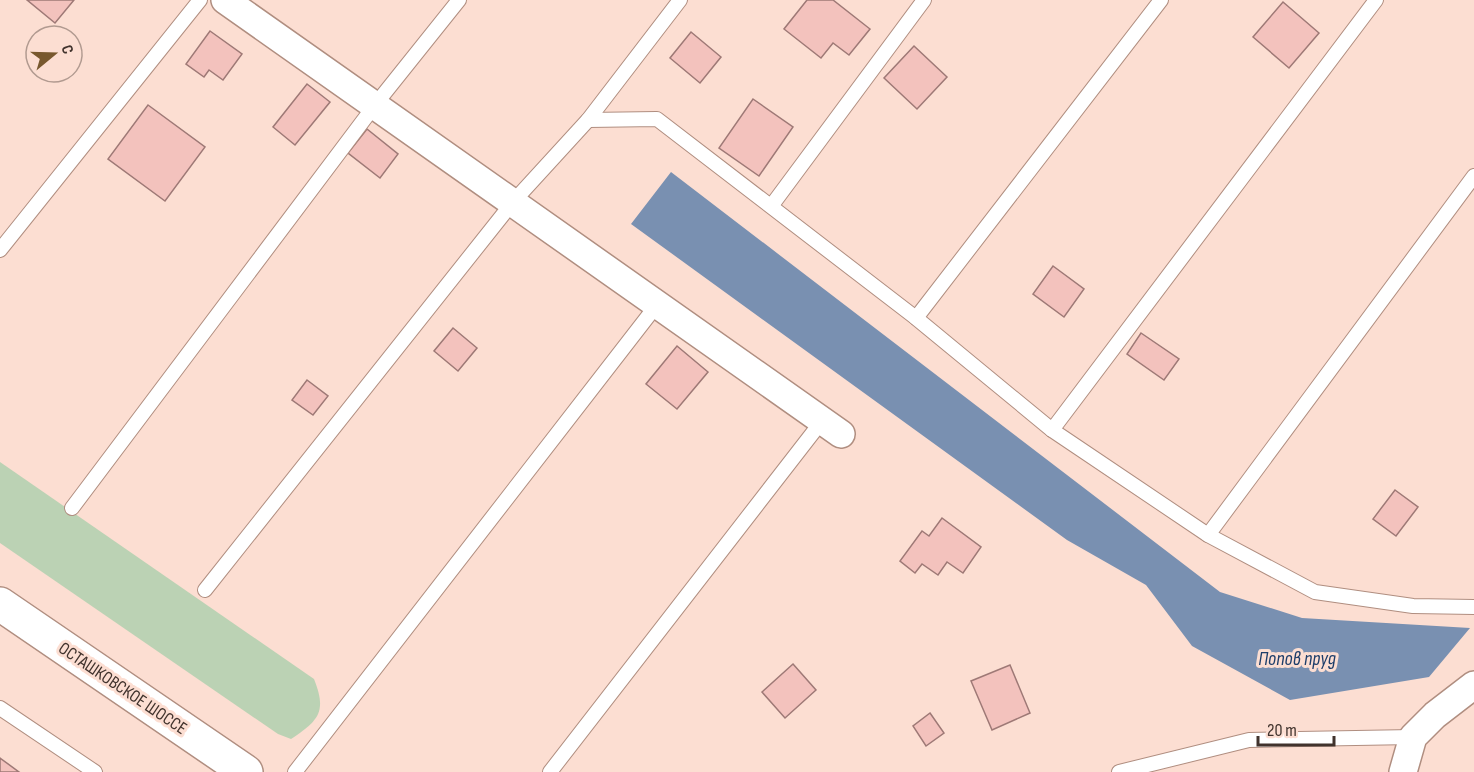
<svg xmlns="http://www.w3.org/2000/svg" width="1474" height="772" font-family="'Sofia Sans Condensed',sans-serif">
<rect width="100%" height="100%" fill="#fcded2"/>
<!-- green -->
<path fill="#bbd2b4" d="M0,462L314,679C327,712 319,720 291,739L278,734L0,543Z"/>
<!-- water -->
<path fill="#7990b1" d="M671,172L1220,592L1302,618L1470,628L1429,677L1290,700L1192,646L1146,585L1067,540L631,224Z"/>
<!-- building -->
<g fill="#f3c2bd" stroke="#9e7976" stroke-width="1.5">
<path d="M27,0H74L55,23Z"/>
<path d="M807,0H833L870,29L849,55L833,43L821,58L784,29Z"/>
<path d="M1283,2L1319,33L1289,68L1253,37Z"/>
<path d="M210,31L242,54L223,80L209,70L204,77L186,64Z"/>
<path d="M691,32L721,57L700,83L670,58Z"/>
<path d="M914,46L947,77L917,109L884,78Z"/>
<path d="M307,84L330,102L295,145L273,127Z"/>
<path d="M753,99L793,127L759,176L719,148Z"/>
<path d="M148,105L205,147L165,201L108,159Z"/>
<path d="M367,129L398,154L380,178L348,153Z"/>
<path d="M1053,266L1084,289L1064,317L1033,294Z"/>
<path d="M453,328L477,348L458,371L434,351Z"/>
<path d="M1141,333L1179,359L1164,380L1127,354Z"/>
<path d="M677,346L708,372L677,409L646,384Z"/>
<path d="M307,380L328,396L313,415L292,400Z"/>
<path d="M1395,490L1418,507L1396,536L1373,519Z"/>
<path d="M942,518L981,547L963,573L947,562L938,575L922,564L915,573L900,561L922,531L929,536Z"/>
<path d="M793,664L816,690L785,718L762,692Z"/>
<path d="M1010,665L1030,713L992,730L971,681Z"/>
<path d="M930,713L944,733L926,746L913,726Z"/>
<path d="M0,758L19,772H0Z"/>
</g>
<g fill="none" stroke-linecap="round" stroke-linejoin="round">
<defs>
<g id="service">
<path d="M588,120L657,119L916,318L1052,430L1208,535L1315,592L1413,606L1474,607"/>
<path d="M772,205L924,0"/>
<path d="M0,250L200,0"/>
<path d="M916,318L1161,0"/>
<path d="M1052,430L1376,0"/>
<path d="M72,508L375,105L459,0"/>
<path d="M1208,535L1474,176"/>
<path d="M205,590L513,202L588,120L680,0"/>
<path d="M0,708L95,772"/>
<path d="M295,772L656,306"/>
<path d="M550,772L822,421"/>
<path d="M1119,772L1249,740L1413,737"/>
</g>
<g id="minor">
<path d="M225,0L841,434"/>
<path d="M1403,772L1413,737L1435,715L1474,685"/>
</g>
<path id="secondary" d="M0,604L246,772"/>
</defs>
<!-- service casing -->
<use href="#service" stroke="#b08e80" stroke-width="16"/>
<!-- minor casing -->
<use href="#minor" stroke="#b08e80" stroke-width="30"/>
<!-- secondary casing -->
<use href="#secondary" stroke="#b08e80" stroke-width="36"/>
<!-- service -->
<use href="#service" stroke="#fff" stroke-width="14"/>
<!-- minor -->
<use href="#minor" stroke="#fff" stroke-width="27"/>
<!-- secondary -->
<use href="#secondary" stroke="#fff" stroke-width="33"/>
</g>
<g text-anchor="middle" stroke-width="6" stroke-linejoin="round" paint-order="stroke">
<!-- street labels -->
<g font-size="18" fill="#41332d" stroke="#fcded2">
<text transform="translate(123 688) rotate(34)" y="6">ОСТАШКОВСКОЕ ШОССЕ</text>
</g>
<!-- water labels -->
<g font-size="20" font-style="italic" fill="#1e3e6a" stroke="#fcded2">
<text x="1297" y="665">Попов пруд</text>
</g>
</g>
<!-- north arrow -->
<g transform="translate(54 54) rotate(71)"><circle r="28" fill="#fcded2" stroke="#b19a90" stroke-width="1.5"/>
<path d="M0-4.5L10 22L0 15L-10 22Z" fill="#78582e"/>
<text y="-9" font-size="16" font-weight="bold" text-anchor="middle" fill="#41332d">С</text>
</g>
<!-- scale -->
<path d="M1258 736v9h76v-9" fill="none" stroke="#41332d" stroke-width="3"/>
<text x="1267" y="736" font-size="18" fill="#41332d" stroke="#fcded2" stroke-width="4.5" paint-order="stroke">20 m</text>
</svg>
